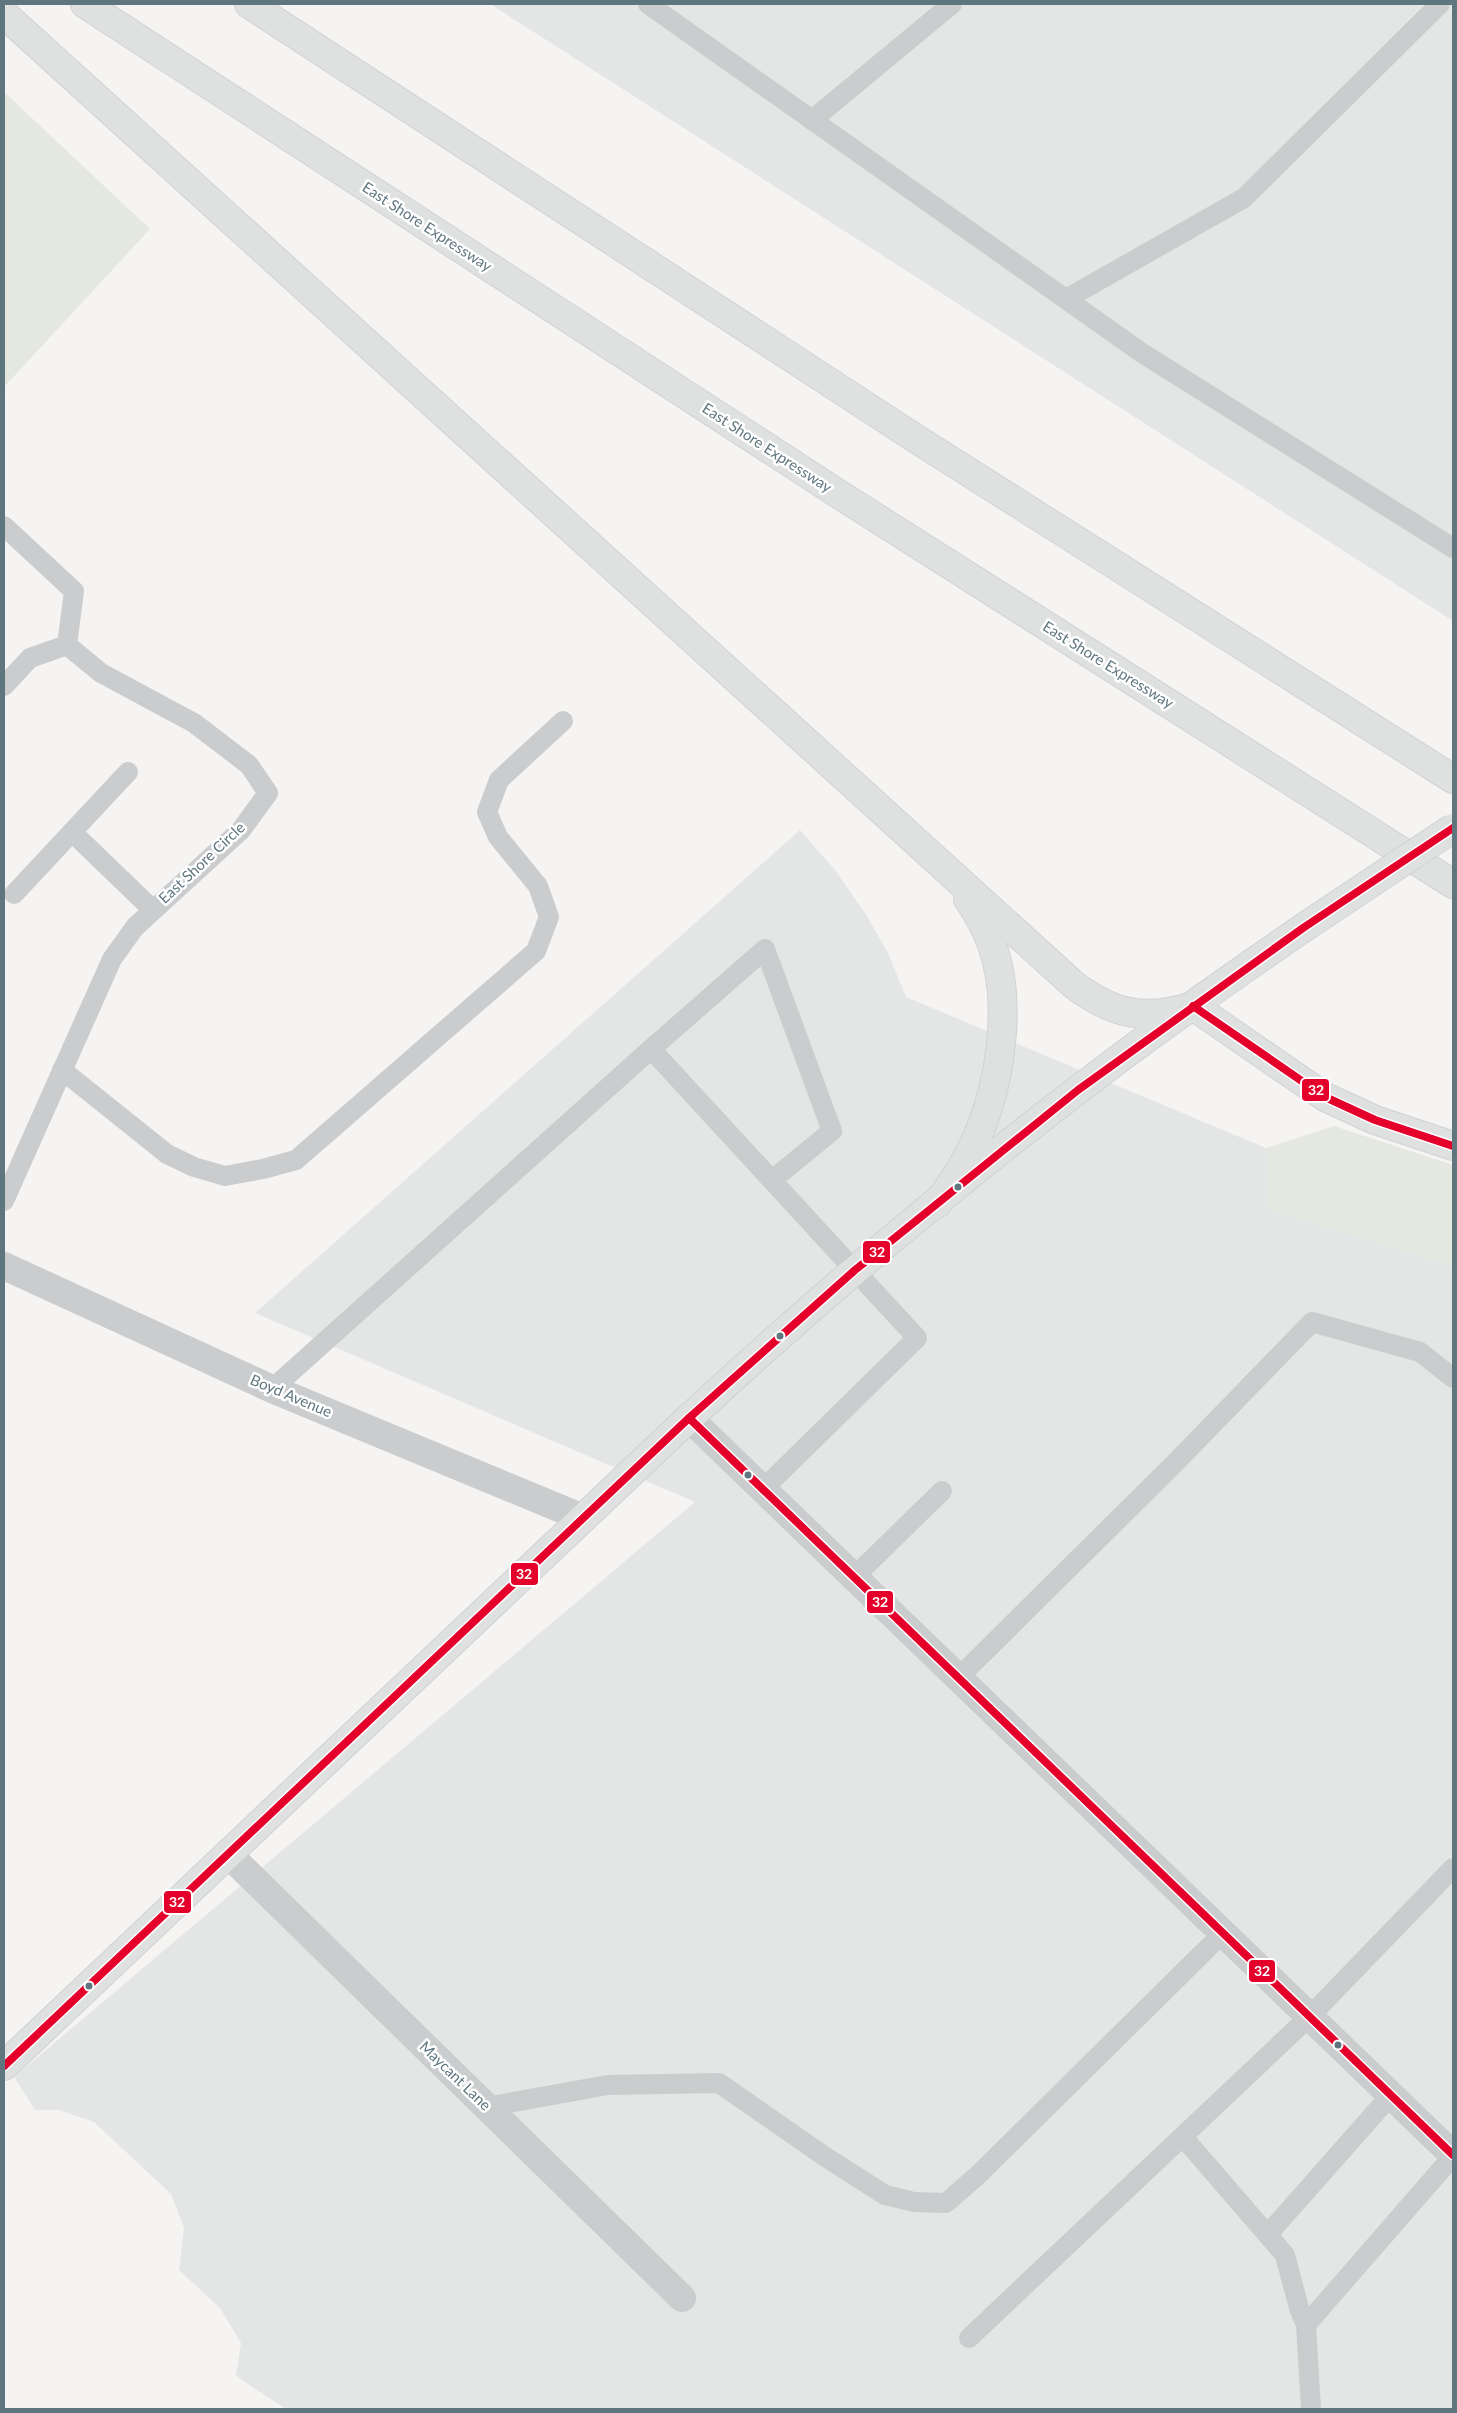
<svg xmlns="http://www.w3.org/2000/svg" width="1457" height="2413" font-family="Lato,sans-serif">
<rect width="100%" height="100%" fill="#f5f4f3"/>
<!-- built -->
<g fill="#e4e6e5">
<path d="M490,4H1453V621Z"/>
<path d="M800,830L835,870L865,913L888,953L906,997L1266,1148L1267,1209L1453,1266V2409H286L236,2376L241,2343L220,2308L179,2270L184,2228L171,2194L94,2122L59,2110H35L14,2077L695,1502L255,1313Z"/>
</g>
<!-- green -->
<g fill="#e5e7e1">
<path d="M4,92L150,229L4,387Z"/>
<path d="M1334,1126L1453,1165V1266L1267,1209L1266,1148Z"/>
</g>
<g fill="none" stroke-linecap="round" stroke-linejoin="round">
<defs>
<path id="secondary" d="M4,2066L689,1418C825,1292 968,1172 1116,1061C1177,1015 1240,972 1303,928"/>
<g id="highway">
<path d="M85,4L837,493L1453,884"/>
<path d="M249,4L918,440L1453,779"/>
<path d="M4,14L1074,985C1114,1015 1145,1021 1193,1006L1325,1097L1375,1120L1453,1146"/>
<path d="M937,1204C948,1189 959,1173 968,1156C999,1098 1015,1006 991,942C985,927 977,912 968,899"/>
</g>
</defs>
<!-- secondary casing -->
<use href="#secondary" stroke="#d0d2d2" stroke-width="30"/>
<!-- highway casing -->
<use href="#highway" stroke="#d1d2d2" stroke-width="30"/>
<!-- lane -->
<g stroke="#cacccd" stroke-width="20">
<path d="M648,4L1142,353L1453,548"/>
<path d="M812,120L952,4"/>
<path d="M1066,299L1244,198L1440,4"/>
<path d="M4,526L74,591L67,645"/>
<path d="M4,686L30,658L67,645L101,673L194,723L249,765L268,793L241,830L135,927L112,959L4,1201"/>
<path d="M72,832L153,910"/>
<path d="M14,894L128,772"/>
<path d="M651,1049L765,949L832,1131L772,1180"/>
<path d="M62,1070L167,1154L194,1167L225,1176L263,1169L296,1160L536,951L549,917L538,886L498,837L487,812L499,780L563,721"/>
<path d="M272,1389L651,1049L917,1338L763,1489"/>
<path d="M854,1577L942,1491"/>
<path d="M958,1678L1175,1463L1312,1322L1420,1352L1453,1378"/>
<path d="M486,2107L608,2085L719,2083L824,2156L885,2195L914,2202L946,2203L978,2175L1223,1933"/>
<path d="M1183,2137L1285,2255L1299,2308L1306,2325L1311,2409"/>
<path d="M1268,2234L1391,2095"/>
<path d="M1306,2325L1453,2156"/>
<path d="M969,2338L1310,2016L1453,1868"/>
</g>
<!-- street -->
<g stroke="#cacccd" stroke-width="28">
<path d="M4,1266L272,1389L583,1518"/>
<path d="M689,1418L1453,2155"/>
<path d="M228,1854L682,2298"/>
</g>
<!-- secondary -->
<use href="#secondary" stroke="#dfe0e0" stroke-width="28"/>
<!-- highway -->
<use href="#highway" stroke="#dfe0e0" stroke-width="28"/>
<defs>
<path id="secondary-bridge" d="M1303,928L1453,828"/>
</defs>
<!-- secondary-bridge casing -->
<use href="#secondary-bridge" stroke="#d0d2d2" stroke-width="30" stroke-linecap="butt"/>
<!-- secondary-bridge -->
<use href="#secondary-bridge" stroke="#dfe0e0" stroke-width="28"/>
<defs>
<g id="bus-1">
<path d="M1193,1006L1325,1097L1375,1120L1453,1146"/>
<path d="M689,1418L1453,2155"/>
<path d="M4,2066L689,1418L855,1270L1078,1090L1303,928L1453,828"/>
</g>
</defs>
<!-- bus-1 casing -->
<use href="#bus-1" stroke="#fff" stroke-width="11"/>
<!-- bus-1 -->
<use href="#bus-1" stroke="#e4002b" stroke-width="8"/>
</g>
<!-- markers -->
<g fill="#5f767f" stroke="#fff" stroke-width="2">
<circle cx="958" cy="1187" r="4.5"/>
<circle cx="780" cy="1336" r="4.5"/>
<circle cx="748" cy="1475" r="4.5"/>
<circle cx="89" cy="1986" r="4.5"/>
<circle cx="1338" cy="2045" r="4.5"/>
</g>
<g text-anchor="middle" stroke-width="5" stroke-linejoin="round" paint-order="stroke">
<!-- street labels -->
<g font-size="15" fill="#5f767f" stroke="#fff">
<text transform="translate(427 227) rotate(33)" y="5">East Shore Expressway</text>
<text transform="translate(767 448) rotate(33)" y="5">East Shore Expressway</text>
<text transform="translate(1108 665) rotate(32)" y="5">East Shore Expressway</text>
<text transform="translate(202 863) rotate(-43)" y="5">East Shore Circle</text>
<text transform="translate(291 1396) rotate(23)" y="5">Boyd Avenue</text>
<text transform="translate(455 2076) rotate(44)" y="5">Maycant Lane</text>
</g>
</g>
<g stroke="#fff" stroke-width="2">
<rect x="1301" y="1078" width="29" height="24" rx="5" fill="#e4002b"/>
<rect x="862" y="1240" width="29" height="24" rx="5" fill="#e4002b"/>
<rect x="510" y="1562" width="29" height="24" rx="5" fill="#e4002b"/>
<rect x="866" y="1590" width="28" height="24" rx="5" fill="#e4002b"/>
<rect x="163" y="1890" width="29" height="24" rx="5" fill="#e4002b"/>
<rect x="1248" y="1959" width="28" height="24" rx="5" fill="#e4002b"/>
</g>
<g font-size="14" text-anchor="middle" font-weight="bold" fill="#fff">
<text x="1316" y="1095">32</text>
<text x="877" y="1257">32</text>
<text x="524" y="1579">32</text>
<text x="880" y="1607">32</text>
<text x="177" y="1907">32</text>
<text x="1262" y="1976">32</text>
</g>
<!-- border -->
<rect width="1457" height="2413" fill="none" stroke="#5f767f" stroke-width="10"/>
</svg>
